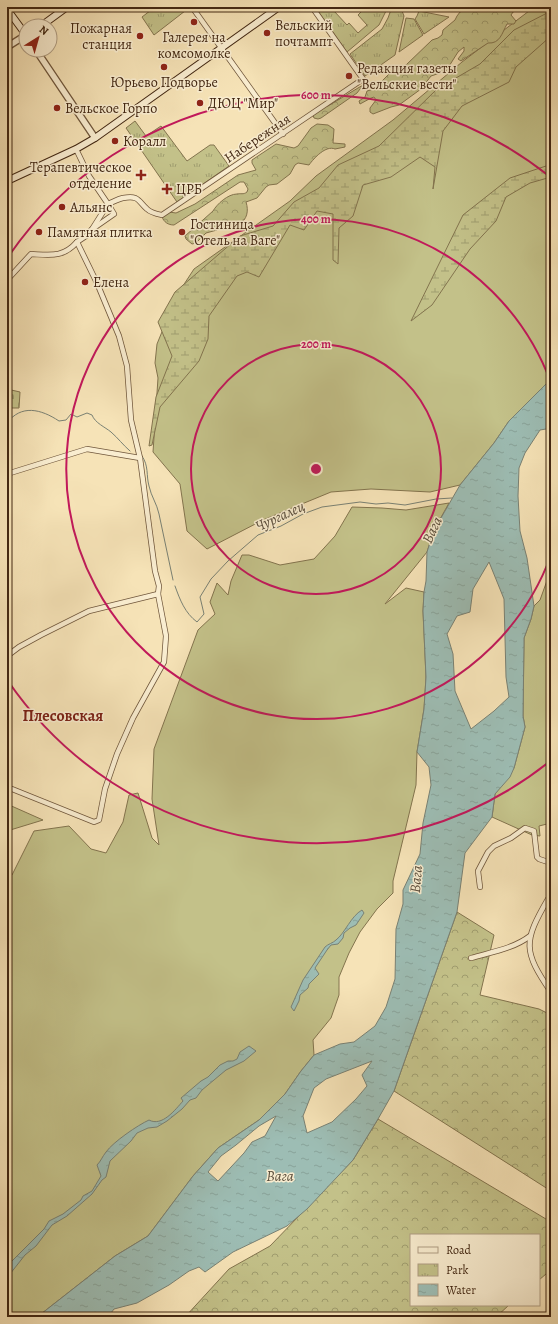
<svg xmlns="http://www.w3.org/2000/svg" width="558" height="1324" font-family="Alegreya,serif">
<defs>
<pattern id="forest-crowns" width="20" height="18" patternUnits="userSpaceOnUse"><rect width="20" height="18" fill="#c3c189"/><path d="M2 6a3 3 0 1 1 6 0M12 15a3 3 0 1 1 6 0" fill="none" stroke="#a09d6f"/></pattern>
<pattern id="wetland-marsh" width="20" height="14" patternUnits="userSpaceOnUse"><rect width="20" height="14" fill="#c3c189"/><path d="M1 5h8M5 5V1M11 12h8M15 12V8" fill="none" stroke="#a09d6f"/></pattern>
<pattern id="cemetery-stones" width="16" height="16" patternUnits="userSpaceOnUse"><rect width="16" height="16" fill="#c3c189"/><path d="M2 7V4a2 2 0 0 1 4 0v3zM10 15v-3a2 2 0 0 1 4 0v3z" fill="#a09d6f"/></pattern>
<pattern id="park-tufts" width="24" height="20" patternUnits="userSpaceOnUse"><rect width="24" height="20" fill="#c3c189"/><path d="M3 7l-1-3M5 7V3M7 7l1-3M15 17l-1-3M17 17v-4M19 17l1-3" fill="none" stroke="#a09d6f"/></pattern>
<pattern id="water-ripples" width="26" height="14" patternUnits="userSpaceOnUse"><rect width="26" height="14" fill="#9dbdb4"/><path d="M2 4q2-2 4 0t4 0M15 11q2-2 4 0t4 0" fill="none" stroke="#88a29a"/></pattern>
</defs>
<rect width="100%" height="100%" fill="#f6e3b7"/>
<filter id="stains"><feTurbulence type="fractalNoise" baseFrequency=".005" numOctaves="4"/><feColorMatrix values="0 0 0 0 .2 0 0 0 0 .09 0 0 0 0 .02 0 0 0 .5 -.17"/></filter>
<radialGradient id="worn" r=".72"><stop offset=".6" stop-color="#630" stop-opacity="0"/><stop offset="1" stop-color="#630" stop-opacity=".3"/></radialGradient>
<!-- green -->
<g fill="#c3c189" stroke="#83744e">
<path d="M536,7H551V379L509,421L494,443L460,485L430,492L371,489L331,492L263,520L207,549L187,531L180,484L153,452L158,378L155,363L157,344L177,295L194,269L290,201L316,176L393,120L462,62L529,11Z"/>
<path d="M449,503L434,530L427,552L385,604L406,588L424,592L423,611L426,677L424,709L417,752L416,785L393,881V893L377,909L360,932L349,953L339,977V995L331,1018L313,1040L314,1055L301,1071L285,1094L259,1120L218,1148L193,1176L148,1236L115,1256L41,1314L34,1317H7V879L12,875L34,831L69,826L91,849L106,853L123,822L129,795L138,793L152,838L159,845L152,799L154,749L198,630L215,614L210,602L217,583L228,595L231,581L242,555H249L280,565L314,559L335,536L352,507L382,508L406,510Z"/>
<path d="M549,575H551V823L539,826L540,836L532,835L492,817L495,794L514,768L525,727L523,716L524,638L531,619L534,606L540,600Z"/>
<path d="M7,804L43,820L7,831Z"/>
</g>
<!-- forest -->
<g fill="url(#forest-crowns)" stroke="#83744e">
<path d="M472,7H520V9L513,12L511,15L516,21L514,24H507C502,33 500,44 488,43L461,61L458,59L464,51V47L458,52L446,71L431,76L421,89L399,105L391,107L373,114L370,112V108L376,100L374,97L371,98L360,104L359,101L365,97L367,91L374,89L389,74L406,65L432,40L438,38L442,35L443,30L455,20L457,16L460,12Z"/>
<path d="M363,85L357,93L321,118L318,119L314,118L313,115L320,107L328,106Z"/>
<path d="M317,124L328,125L334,129L333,143L345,144V147L335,149C326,145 314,158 309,165L298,163L295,165L290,174L277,184L269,185L266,187L257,198L246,202C249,211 247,220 239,224L227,221L223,222L217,230L206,233L196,243L192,244L186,239L185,236L213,211C217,204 228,194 237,194C241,193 243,195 247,192L248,189L244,182H240L174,225C168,225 164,222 162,217L169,212L176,213L195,204L238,175L256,170L252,163V160L276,144L294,148L298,146L311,128Z"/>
<path d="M457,912L494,935L480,995L539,1009L551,1015V1191L394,1091Z"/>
<path d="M378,1119L551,1222V1280L546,1274L539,1280V1235H411V1305H509L496,1317H185L229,1269L270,1246L353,1160Z"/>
</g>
<!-- wetland -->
<g fill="url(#wetland-marsh)" stroke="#83744e">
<path d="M551,11V36L516,67L509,82L462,106L443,131L433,189L435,167L420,157L391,177L363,185L353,216L339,228L338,264L333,260V214L317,211L304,230L290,225L259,277L247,272L237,276L209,316L208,339L199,361L160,407L152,445L149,446L156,397L172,356L158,322L175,292L240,236L273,226L294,202L319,188L338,165L379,146L437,89L480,64L514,30Z"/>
<path d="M551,165V177L530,183L506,197L496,221L470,249L432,305L411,321L463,215L510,178L546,166Z"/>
</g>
<!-- cemetery -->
<path fill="url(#cemetery-stones)" stroke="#83744e" d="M7,389L20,392L19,408H10L7,413Z"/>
<!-- park -->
<g fill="url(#park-tufts)" stroke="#83744e">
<path d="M155,7H182L185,11L154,35L142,17Z"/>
<path d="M315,7H336L337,8L334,11L347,25L349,23L358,33L367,25L358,15L361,12L357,7H388L379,25L347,52Z"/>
<path d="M392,7H403L402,11L404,16L395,55L365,76L350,54L382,29L388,18Z"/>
<path d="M419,11L449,17L424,34L415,19L417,16Z"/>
<path d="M406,18L414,19L423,35L399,52Z"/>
<path d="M135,121L146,136L161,126L187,161L210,145H214L229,166L177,202L126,128Z"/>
</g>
<!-- water -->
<g fill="url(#water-ripples)" stroke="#798174" fill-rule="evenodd">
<path d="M551,379V430L546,429L540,430L525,453L519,468L518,496L520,531L527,558L534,606L531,619L524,638V644L523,716L525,727L514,768L510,777L495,794L492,817L465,853L457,912L394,1091L378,1119L353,1160L307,1209L287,1226L233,1252L205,1272L199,1267L189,1271L169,1285L137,1303L114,1309L108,1317H34L41,1314L115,1256L148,1236L193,1176L218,1148L259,1120L285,1094L301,1071L314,1055L340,1044L354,1042L375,1026L386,1007L395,979L396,929L403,904V890L420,854L423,823L431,785L429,767L417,752L424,709L426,677L423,611L424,592L426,581L427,552L434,530L460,485L494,443L509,421ZM489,562L504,599L506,677L509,697L494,711L471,729L455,691L453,654L447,634L457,616L470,612L473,589ZM372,1061L362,1075L367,1086L356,1099L332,1122L307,1133L303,1116L314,1088L326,1079ZM276,1116L265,1136L252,1142L244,1153L218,1181L208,1172L221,1156L236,1145L259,1126Z"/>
<path d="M362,910L364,913L356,925L350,928L344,933L343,938L338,944L331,945L327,950L315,968L319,974L309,984L308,988L300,995L299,1001L294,1011L291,1007L303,980L325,947C328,944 333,943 336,940C345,933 351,916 362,910Z"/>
<path d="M249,1046L256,1051L244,1061L226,1070L202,1090L196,1098L190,1100L182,1109L167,1121L157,1127L148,1128L137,1133L131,1141L110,1161L106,1177L102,1180L92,1194L67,1216L52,1225L36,1246L25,1255L10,1274L7,1275V1268L11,1262L44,1229L49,1221L63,1214L81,1200L83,1196L92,1191L101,1176L97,1165C101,1161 102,1157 106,1152C113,1142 138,1125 149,1120C162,1127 175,1110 183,1101L181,1098L201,1081L208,1077L220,1065L228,1061H233L237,1059L240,1052Z"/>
</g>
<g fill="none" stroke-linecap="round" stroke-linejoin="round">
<!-- stream -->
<g stroke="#798174" stroke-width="1">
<path d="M7,423C21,404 41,409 59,421L66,420L71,414L77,417L87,413L92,415C95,423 105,427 111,432C118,438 123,445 130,451"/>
<path d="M142,456C149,466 146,475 149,486C151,496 157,504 159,514L173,580"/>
<path d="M175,586C180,600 185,613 197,622L204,614L200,597L211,579L228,561L258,535L281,526L303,514L322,507L360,502L376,504L388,503L405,505L436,499L452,498"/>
</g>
<defs>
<g id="minor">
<path d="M192,7L283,134"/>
<path d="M76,149L89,176L108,204L89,234L77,242L97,283L119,336L127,366L131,420L140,458"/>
<path d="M91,230L114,214L108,204C113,202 118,199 123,198C139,195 138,201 147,209C151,213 157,214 162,215L363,79L312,7"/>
<path d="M7,280L31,254C50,255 63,258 77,242"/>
<path d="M7,474L87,449L140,458L155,571L159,586L158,594L89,611L41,635L19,647L7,656"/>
<path d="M7,787L94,822L99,820L105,789L117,754L133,718L164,662L166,636L158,594"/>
<path d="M480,887L478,871L488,852L494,846L511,838L525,828L534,831L537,857L539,859L551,863"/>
<path d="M471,958C491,952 513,949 530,936"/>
<path d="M551,992C523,951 523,942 548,899L551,898"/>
</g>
<g id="tertiary">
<path d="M7,47L26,35"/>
<path d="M36,50L95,138"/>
</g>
<g id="secondary">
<path d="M7,9L26,35"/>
<path d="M41,26L67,7"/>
<path d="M7,181L76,149L95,138L279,7"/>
</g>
</defs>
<!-- minor casing -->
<use href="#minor" stroke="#70573c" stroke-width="6"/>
<!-- tertiary casing -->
<use href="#tertiary" stroke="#70573c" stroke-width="8"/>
<!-- secondary casing -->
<use href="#secondary" stroke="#432813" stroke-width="8"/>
<!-- minor -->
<use href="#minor" stroke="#f9edd0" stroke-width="4.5"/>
<!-- tertiary -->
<use href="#tertiary" stroke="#f9edd0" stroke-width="5.5"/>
<!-- secondary -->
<use href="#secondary" stroke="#f9edd0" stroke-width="6"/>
</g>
<!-- distance rings -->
<g fill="none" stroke="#c2185b" stroke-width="2">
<circle cx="316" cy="469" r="125"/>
<path d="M551 555A250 250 0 1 1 551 383"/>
<path d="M549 762A374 374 0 0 1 8 681M8 257A374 374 0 0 1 549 176"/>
</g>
<!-- markers -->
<g fill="#8f2418" stroke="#f9edd0" stroke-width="1.5">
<circle cx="194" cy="22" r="4"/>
<circle cx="267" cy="33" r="4"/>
<circle cx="140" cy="36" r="4"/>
<circle cx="164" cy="67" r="4"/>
<circle cx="349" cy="76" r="4"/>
<circle cx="200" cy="103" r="4"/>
<circle cx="57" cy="108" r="4"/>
<circle cx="115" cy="141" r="4"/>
<path d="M139 169h4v4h4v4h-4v4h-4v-4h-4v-4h4z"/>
<path d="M165 183h4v4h4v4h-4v4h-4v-4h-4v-4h4z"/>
<circle cx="62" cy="207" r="4"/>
<circle cx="39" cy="232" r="4"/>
<circle cx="182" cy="232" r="4"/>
<circle cx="85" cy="282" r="4"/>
</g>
<g text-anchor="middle" stroke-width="3" stroke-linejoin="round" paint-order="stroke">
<!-- poi labels -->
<g font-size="14" fill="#432813" stroke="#f9edd0" text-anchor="start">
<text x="275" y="30">Вельский<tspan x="275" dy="16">почтампт</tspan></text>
<text x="132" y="33" text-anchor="end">Пожарная<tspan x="132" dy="16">станция</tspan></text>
<text x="194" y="42" text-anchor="middle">Галерея на<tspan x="194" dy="16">комсомолке</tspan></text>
<text x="357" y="73">Редакция газеты<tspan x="357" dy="16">"Вельские вести"</tspan></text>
<text x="164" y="87" text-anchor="middle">Юрьево Подворье</text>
<text x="208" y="108">ДЮЦ "Мир"</text>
<text x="65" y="113">Вельское Горпо</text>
<text x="123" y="146">Коралл</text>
<text x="132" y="172" text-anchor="end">Терапевтическое<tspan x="132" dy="16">отделение</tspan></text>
<text x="176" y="194">ЦРБ</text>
<text x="70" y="212">Альянс</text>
<text x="190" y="229">Гостиница<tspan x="190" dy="16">"Отель на Ваге"</tspan></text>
<text x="47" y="237">Памятная плитка</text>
<text x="93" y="287">Елена</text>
</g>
<!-- street labels -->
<g font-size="14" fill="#432813" stroke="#f9edd0">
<text transform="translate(257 138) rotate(-34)" y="5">Набережная</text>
</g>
<!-- water labels -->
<g font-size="15" font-style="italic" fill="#5a4d3b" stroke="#f9edd0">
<text transform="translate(280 516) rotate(-25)" y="5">Чургалец</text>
<text transform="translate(432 530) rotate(-65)" y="5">Вага</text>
<text transform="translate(416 879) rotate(-85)" y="5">Вага</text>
<text x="280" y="1181">Вага</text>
</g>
<!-- quarter labels -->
<g font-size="16" font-weight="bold" fill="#7a1f14" stroke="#f9edd0">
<text x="63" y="721">Плесовская</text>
</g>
</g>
<circle cx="316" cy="469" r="6" fill="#c2185b" stroke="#f9edd0" stroke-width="2"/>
<g font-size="12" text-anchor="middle" font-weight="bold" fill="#c2185b" stroke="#f9edd0" stroke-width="3" stroke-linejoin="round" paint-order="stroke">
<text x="316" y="99">600 m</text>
<text x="316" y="223">400 m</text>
<text x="316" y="348">200 m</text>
</g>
<!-- margin -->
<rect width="558" height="1324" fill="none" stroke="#f6e3b7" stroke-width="24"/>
<rect x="8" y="8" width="542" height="1308" fill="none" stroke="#432813" stroke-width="2"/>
<rect x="12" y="12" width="534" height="1300" fill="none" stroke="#432813"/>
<!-- legend -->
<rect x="410" y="1234" width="130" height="72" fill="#f9edd0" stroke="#b09e84"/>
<rect x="418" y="1247" width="20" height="6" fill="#f9edd0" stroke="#b09e84"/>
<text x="446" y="1254" font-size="12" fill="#432813">Road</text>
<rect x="418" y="1264" width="20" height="12" fill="url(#park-tufts)" stroke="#b09e84"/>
<text x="446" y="1274" font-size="12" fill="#432813">Park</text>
<rect x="418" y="1284" width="20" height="12" fill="url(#water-ripples)" stroke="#b09e84"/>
<text x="446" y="1294" font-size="12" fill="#432813">Water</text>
<!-- north arrow -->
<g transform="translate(38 38) rotate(37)"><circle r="19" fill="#f9edd0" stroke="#b09e84"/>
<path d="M0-3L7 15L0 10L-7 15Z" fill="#8f2418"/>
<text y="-6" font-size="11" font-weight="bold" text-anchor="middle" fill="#432813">N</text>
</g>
<rect width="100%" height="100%" filter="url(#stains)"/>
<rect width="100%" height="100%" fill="url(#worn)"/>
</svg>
